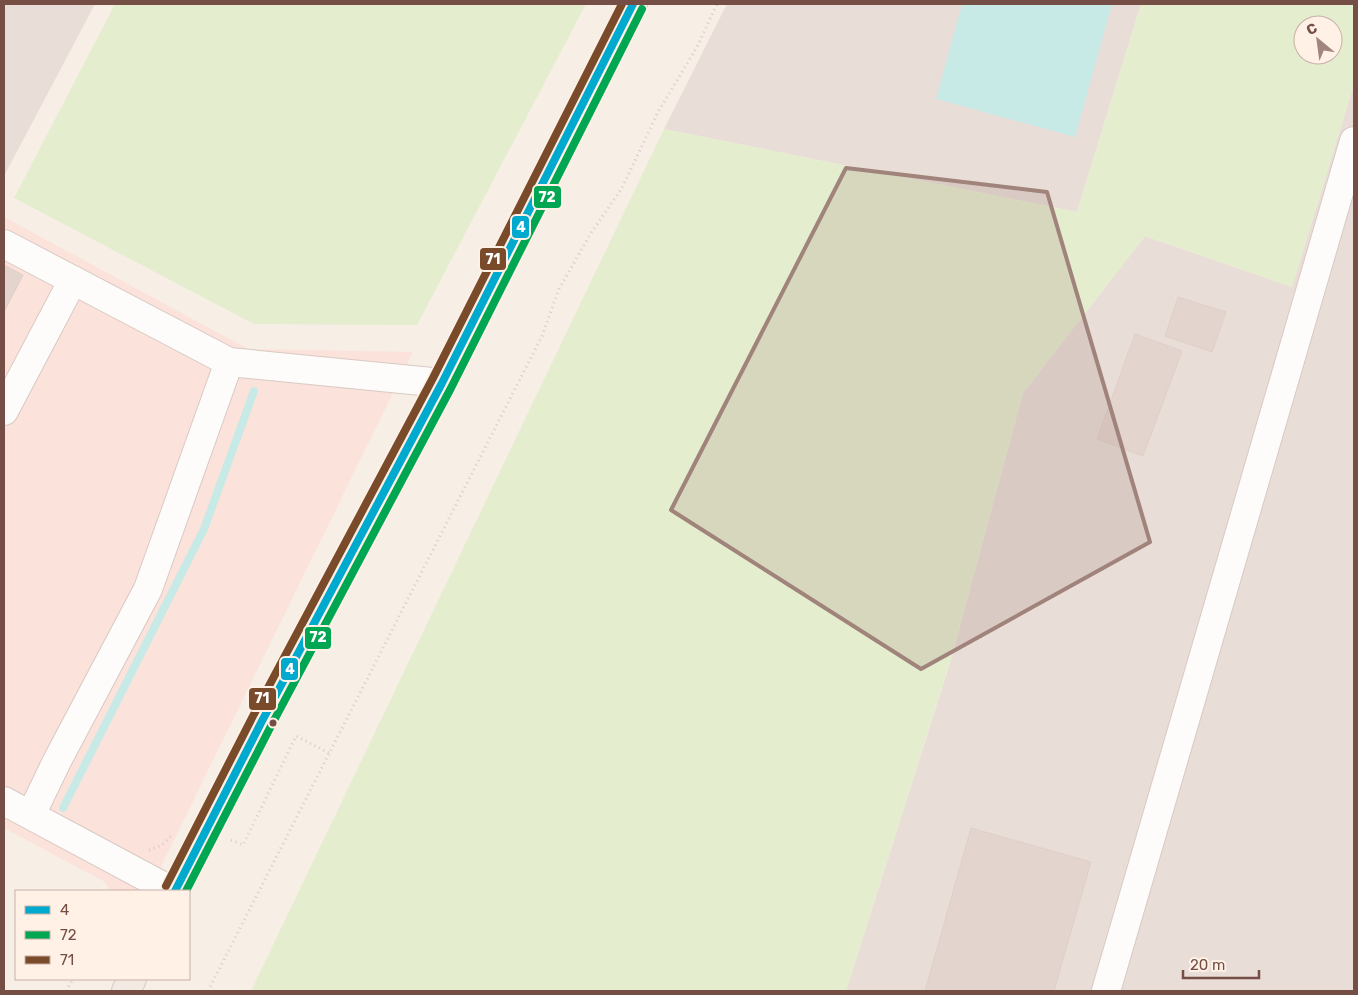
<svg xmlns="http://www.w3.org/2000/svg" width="1358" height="995" font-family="Rubik,sans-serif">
<rect width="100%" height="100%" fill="#f7eee6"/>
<!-- commercial -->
<path fill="#fbe2da" d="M4,217L248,349L413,352L149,891H111L105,882L4,828Z"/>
<!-- industrial -->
<g fill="#e9ddd7">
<path d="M4,4H95L4,176Z"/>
<path d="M727,4H1141L1077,212L664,129Z"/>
<path d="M1354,84V991H846L950,663L1023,393L1145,236L1292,287Z"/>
</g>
<!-- green -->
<g fill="#e5edcf" fill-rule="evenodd">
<path d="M115,4H586L417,325L254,324L14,198Z"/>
<path d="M1141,4H1354V84L1292,287L1145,236L1023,393L950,662L846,991H251L664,129L1077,212ZM1303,25H1333V55H1303Z"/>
</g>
<!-- water -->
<path fill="#c7eae7" d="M962,4H1112L1075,137L936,99Z"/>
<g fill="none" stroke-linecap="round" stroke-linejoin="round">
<!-- stream -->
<path stroke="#c7eae7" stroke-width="8" d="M63,808L204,529L254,391"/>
</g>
<!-- building -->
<g fill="#e3d4ce" stroke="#e0cfc8">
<path d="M4,265L23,275L4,312Z"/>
<path d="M1178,297L1226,312L1212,352L1165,336Z"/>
<path d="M1135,334L1182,351L1143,456L1097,439Z"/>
<path d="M971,828L1091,862L1054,991H925Z"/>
</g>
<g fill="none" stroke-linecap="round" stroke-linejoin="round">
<defs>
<g id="minor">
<path d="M4,244L229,362L442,383"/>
<path d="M4,411L73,280"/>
<path d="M4,801L172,891"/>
<path d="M31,815L57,761L148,589L229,362"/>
<path d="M1106,991L1354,141"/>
</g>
<g id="major">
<path d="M175,891L262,721L442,383L633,4"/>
<path d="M126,991L132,979"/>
</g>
</defs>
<!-- minor casing -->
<use href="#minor" stroke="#d8cac4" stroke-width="30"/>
<!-- major casing -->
<use href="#major" stroke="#d8cbc6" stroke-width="30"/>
<!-- path -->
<g stroke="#d8ccc8" stroke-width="3" stroke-dasharray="1 4" stroke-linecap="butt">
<path d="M231,840L243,845L296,736L329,753"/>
<path d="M149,850L162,845L171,836"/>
<path d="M66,991L73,979"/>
<path d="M208,991L542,336L559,289L591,233L622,188L658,112L697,47L717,4"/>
</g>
<!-- minor -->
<use href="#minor" stroke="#fefcfb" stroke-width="28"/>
<!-- major -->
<use href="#major" stroke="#f2eae3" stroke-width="28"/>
<defs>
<path id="bus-1" d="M175,891L262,721L442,383L633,4"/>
<path id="bus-2" d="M186,891L271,726L451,388L642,9"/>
<path id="bus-3" d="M166,886L253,716L433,378L622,4"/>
</defs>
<!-- bus-1 casing -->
<use href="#bus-1" stroke="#fff1e6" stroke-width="11"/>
<!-- bus-2 casing -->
<use href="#bus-2" stroke="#fff1e6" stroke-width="11"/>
<!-- bus-3 casing -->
<use href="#bus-3" stroke="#fff1e6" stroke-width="11"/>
<!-- bus-1 -->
<use href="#bus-1" stroke="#00a9ce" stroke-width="8"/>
<!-- bus-2 -->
<use href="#bus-2" stroke="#00a651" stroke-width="8"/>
<!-- bus-3 -->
<use href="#bus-3" stroke="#7a4b2a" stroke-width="8"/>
</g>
<!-- marked area -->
<path fill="#a0837a" fill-opacity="0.2" stroke="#a0837a" stroke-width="4" stroke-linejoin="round" d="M846,168L1047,192L1150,542L921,669L671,510Z"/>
<!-- markers -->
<circle fill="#754e45" stroke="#fff1e6" stroke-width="2" cx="273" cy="723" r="4.5"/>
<g stroke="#fff1e6" stroke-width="2">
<rect x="533" y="185" width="29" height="24" rx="5" fill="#00a651"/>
<rect x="511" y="215" width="19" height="24" rx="5" fill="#00a9ce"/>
<rect x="479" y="247" width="28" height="24" rx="5" fill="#7a4b2a"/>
<rect x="304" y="626" width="28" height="24" rx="5" fill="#00a651"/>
<rect x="280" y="657" width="19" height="24" rx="5" fill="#00a9ce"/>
<rect x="248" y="687" width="29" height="24" rx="5" fill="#7a4b2a"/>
</g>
<g font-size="14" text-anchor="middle" font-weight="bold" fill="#fff">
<text x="547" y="202">72</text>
<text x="521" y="232">4</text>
<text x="493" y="264">71</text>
<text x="318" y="642">72</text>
<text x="290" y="674">4</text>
<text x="262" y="703">71</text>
</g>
<!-- border -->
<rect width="1358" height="995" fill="none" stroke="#754e45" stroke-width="10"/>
<!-- legend -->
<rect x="15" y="890" width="175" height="90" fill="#fff1e6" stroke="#c8b0a6"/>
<rect x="25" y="906" width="25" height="8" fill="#00a9ce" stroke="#c8b0a6"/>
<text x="60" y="915" font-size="15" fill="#754e45">4</text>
<rect x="25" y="931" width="25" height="8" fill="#00a651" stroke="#c8b0a6"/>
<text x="60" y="940" font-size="15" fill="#754e45">72</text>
<rect x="25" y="956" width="25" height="8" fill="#7a4b2a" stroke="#c8b0a6"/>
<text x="60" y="965" font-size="15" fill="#754e45">71</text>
<!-- north arrow -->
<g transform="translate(1318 40) rotate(331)"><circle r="24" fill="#fff1e6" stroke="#c8b0a6"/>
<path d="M0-4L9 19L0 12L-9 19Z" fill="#a2867d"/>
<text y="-8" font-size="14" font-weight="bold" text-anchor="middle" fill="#754e45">С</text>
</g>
<!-- scale -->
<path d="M1183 970v8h76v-8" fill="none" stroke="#754e45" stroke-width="2.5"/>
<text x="1190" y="970" font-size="15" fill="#754e45" stroke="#fff1e6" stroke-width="4" paint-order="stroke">20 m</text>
</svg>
